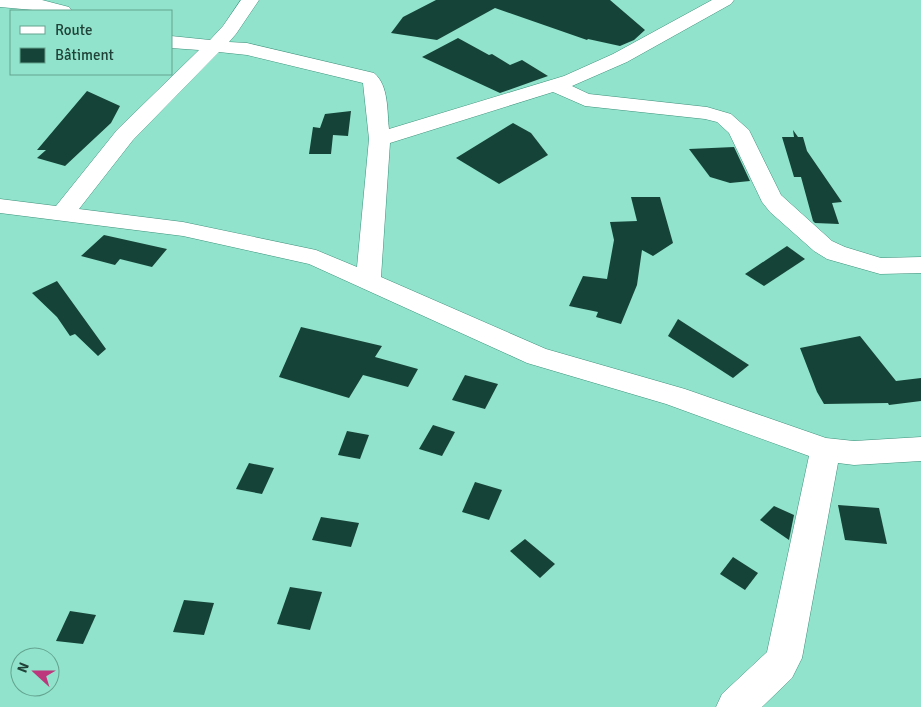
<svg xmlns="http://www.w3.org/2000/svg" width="921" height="707" font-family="Signika,sans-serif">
<rect width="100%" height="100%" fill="#91e3cb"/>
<!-- building -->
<g fill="#164337">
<path d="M436,0H610L645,30L634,40L620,46L588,39L587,40L495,8L437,40L391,33L403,17Z"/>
<path d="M458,38L489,55L492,54L510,65L522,60L548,76L500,93L422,57Z"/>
<path d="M87,91L120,106L111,123L65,166L37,158L46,150H37Z"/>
<path d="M351,111L348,136L333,135L331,154H309L313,127L320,128L325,114Z"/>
<path d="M513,123L531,133L548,155L499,184L456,158Z"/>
<path d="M793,130L798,137H803L807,151L842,202L832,203L839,224L815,223L813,221L801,177H794L782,137H794Z"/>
<path d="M734,147L750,181L730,183L710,177L689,149Z"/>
<path d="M631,197H660L673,243L653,256L642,250L637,285L621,324L596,317L598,312L569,306L583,276L607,279L614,240L610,222L637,221Z"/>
<path d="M104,235L167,249L152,267L120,259L115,265L81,256Z"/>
<path d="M787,246L805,259L764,286L745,274Z"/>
<path d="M57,281L106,349L98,356L75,334L70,336L57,317L32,293Z"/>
<path d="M678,319L749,365L733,378L668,336Z"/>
<path d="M301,327L382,346L375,357L418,369L408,387L363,375L349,398L279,377Z"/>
<path d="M860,336L896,381L921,378V401L889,405L888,403L824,404L817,392L800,348Z"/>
<path d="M465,375L498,384L485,409L452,400Z"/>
<path d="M433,425L455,432L442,456L419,449Z"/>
<path d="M347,431L369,435L360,459L338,455Z"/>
<path d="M249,463L274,468L262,494L236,489Z"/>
<path d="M475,482L502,490L489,520L462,512Z"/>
<path d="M838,505L879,508L887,544L845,540Z"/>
<path d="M774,506L794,515L789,540L760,520Z"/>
<path d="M321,517L359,523L351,547L312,540Z"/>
<path d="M525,539L555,564L540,578L510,551Z"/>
<path d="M733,557L758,573L745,590L720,574Z"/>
<path d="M290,587L322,592L310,630L277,624Z"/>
<path d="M184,600L214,603L204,635L173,632Z"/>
<path d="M70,611L96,615L83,644L56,641Z"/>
</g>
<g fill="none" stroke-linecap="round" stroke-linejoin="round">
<defs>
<g id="street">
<path d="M0,0H42L69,7L72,11H44L0,7Z"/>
<path d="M241,0H259L236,34L229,42L247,43L374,73C389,85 387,112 389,129L564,76L613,54L712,0H734L731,4L627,62L572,86L589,94L707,107L731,114L749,130L781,195L832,241L845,247L881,258L921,257V273L880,274L827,259L814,251L770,212L762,202L729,133L717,122L705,119L585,106L553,92L390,143L381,277L546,349L685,389L826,438L854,441L921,437V461L854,465L838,463L802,658L792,678L762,707H716L722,694L767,652L809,456L666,404L527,363L309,264L183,236L0,213V199L56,206L117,130L199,50L171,48V36L210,40L223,26ZM219,52L247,55L363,83L369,139L357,267L316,250L183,222L79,209L133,140Z"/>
</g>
</defs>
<!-- street casing -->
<use href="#street" stroke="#3e917b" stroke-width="1"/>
<!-- street -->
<use href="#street" fill="#fff" fill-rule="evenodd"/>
</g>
<!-- legend -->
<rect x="10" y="10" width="162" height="65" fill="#91e3cb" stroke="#64a390"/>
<rect x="20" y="26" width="25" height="8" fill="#ffffff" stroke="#64a390"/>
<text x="55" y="35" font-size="15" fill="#204238">Route</text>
<rect x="20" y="48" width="25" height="15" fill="#164337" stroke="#64a390"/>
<text x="55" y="60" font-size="15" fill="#204238">Bâtiment</text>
<!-- north arrow -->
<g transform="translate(35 672) rotate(291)"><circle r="24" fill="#91e3cb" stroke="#64a390"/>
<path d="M0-4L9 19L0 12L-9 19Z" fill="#bc377b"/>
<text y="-8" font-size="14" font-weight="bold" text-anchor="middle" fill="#204238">N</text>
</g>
</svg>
